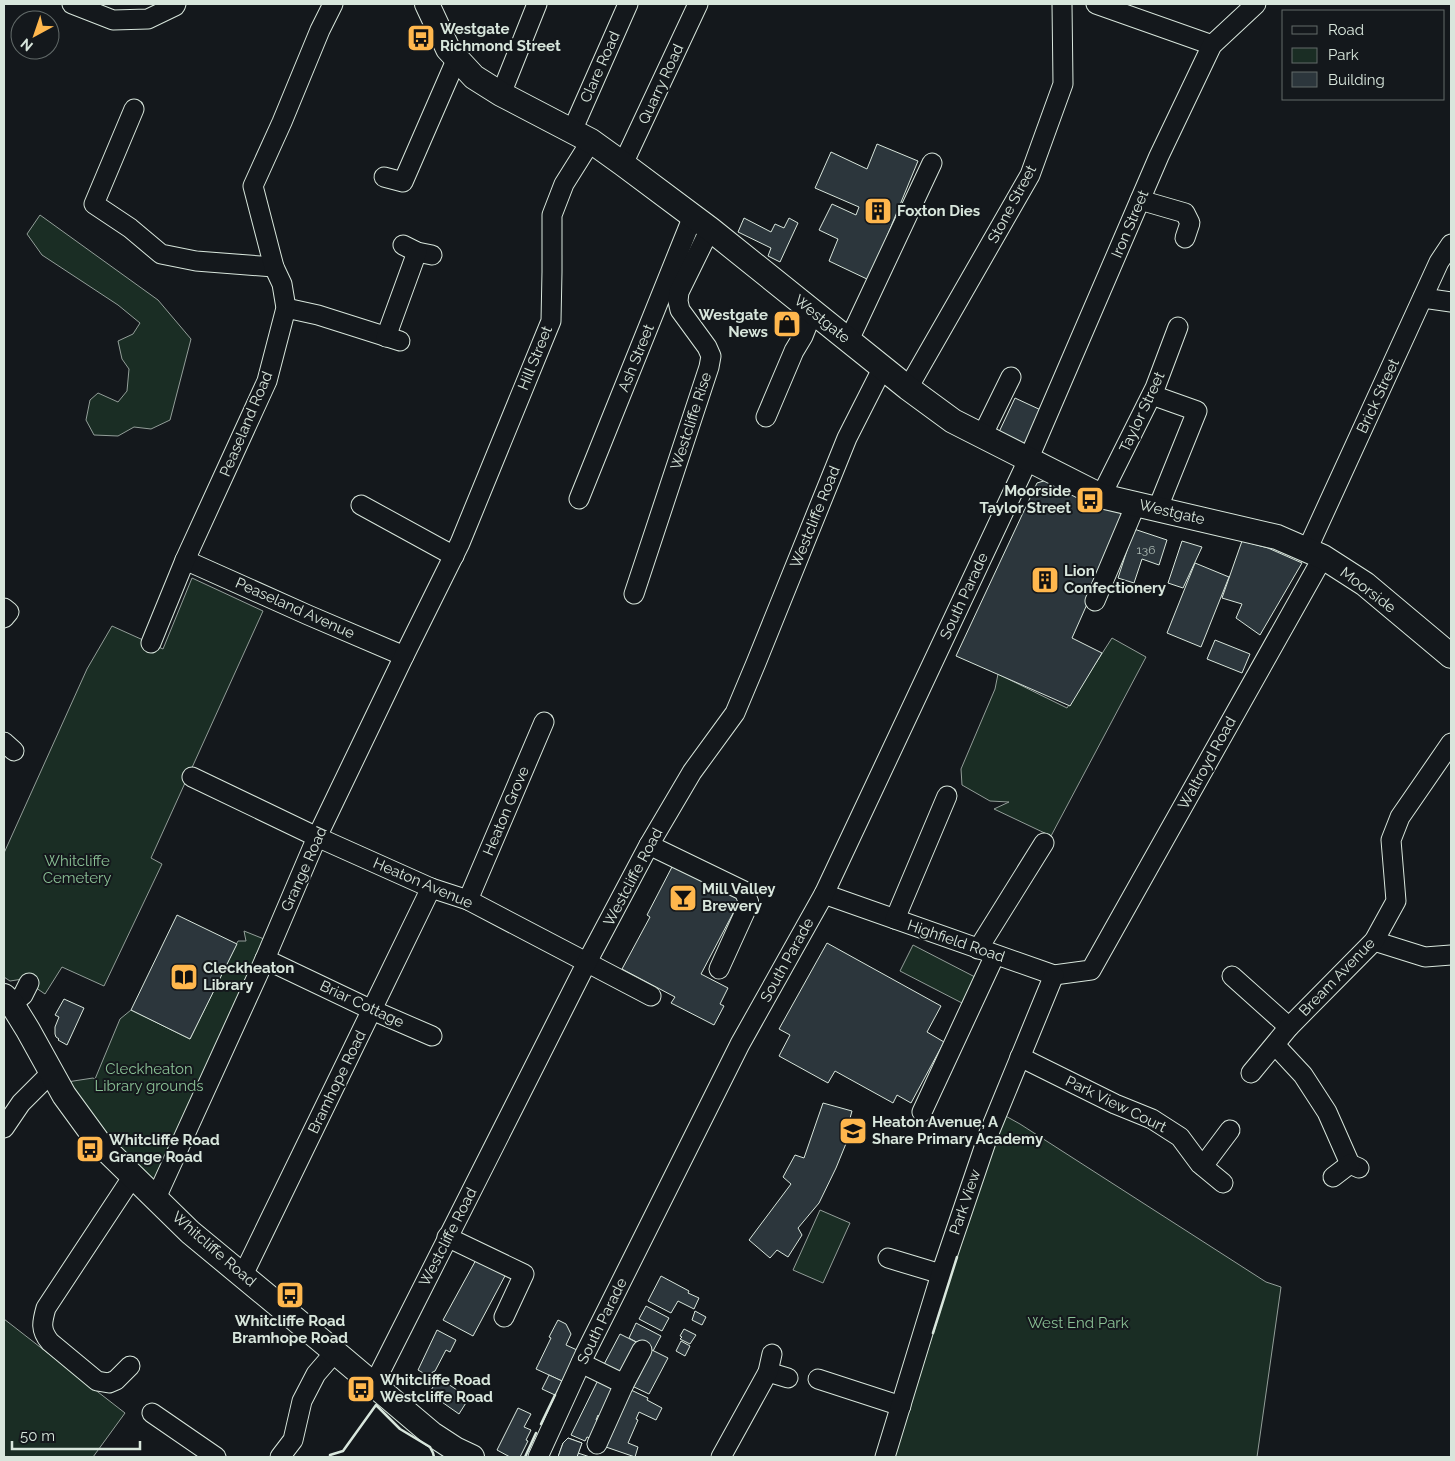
<svg xmlns="http://www.w3.org/2000/svg" width="1455" height="1461" font-family="Raleway,sans-serif">
<rect width="100%" height="100%" fill="#14181c"/>
<!-- green -->
<g fill="#1a2d24" stroke="#939e99">
<path d="M40,215L158,300L191,339L170,420L151,429L134,427L118,436L94,435L86,420L90,400L98,393L118,402L127,391L129,369L122,359L118,341L133,334L140,323L118,305L42,255L27,234Z"/>
<path d="M192,578L263,611L151,858L162,864L104,986L62,967L45,994L23,979L10,981L4,977V853L87,669L112,626L163,649Z"/>
<path d="M1112,638L1146,657L1051,836L994,809L1009,802L990,801L962,785L961,769L995,689L998,674L1067,708Z"/>
<path d="M244,931L269,941L154,1188L119,1152L67,1082L93,1078L95,1079L120,1019L131,1010L190,1039L238,941H246Z"/>
<path d="M913,945L975,977L962,1003L900,971Z"/>
<path d="M1002,1114L1020,1124L1266,1282L1281,1287L1257,1457H894Z"/>
<path d="M820,1210L850,1223L823,1283L793,1270Z"/>
<path d="M4,1319L125,1413L93,1457H4Z"/>
</g>
<!-- building -->
<g fill="#2c363c" stroke="#d8e6dc">
<path d="M877,144L918,161L869,280L829,261L838,239L819,230L832,204L856,215L859,207L815,188L831,152L867,169Z"/>
<path d="M744,218L771,232L775,224L784,228L789,218L798,223L780,262L768,256L771,248L738,232Z"/>
<path d="M1015,398L1043,411L1027,445L999,432Z"/>
<path d="M1047,480L1121,512L1124,521L1072,638L1102,653L1070,706L956,656L1037,483Z"/>
<path d="M1134,529L1167,540L1159,565L1142,559L1134,583L1118,578Z"/>
<path d="M1182,541L1202,547L1183,588L1168,583Z"/>
<path d="M1242,541L1268,548L1302,563L1260,635L1236,618L1242,604L1222,598Z"/>
<path d="M1195,563L1229,577L1201,647L1167,633Z"/>
<path d="M1215,640L1250,654L1242,673L1207,659Z"/>
<path d="M673,865L740,900L701,974L728,988L720,1004L724,1006L714,1025L671,1003L675,997L622,969L650,917L647,915Z"/>
<path d="M177,915L237,944L190,1039L131,1010Z"/>
<path d="M827,943L941,1006L927,1032L944,1042L911,1103L897,1095L893,1103L835,1071L828,1083L779,1056L790,1035L779,1029Z"/>
<path d="M64,999L84,1008L67,1045L58,1040L59,1039L56,1037L55,1034V1027L59,1017L55,1015Z"/>
<path d="M823,1103L852,1111L849,1122L854,1124L836,1168L819,1203L798,1228L802,1235L788,1257L777,1250L770,1258L749,1240L791,1184L783,1177L795,1155L804,1158Z"/>
<path d="M477,1258L506,1274L473,1336L443,1320Z"/>
<path d="M661,1276L689,1291L688,1293L699,1298L694,1309L678,1301L671,1313L648,1301Z"/>
<path d="M646,1306L669,1318L662,1331L639,1319Z"/>
<path d="M695,1311L706,1317L702,1325L692,1320Z"/>
<path d="M558,1320L566,1324L571,1334L566,1345L577,1350L562,1381L536,1369L551,1338L549,1337Z"/>
<path d="M636,1323L661,1336L653,1351L629,1338Z"/>
<path d="M684,1329L696,1335L690,1344L680,1339L682,1337L680,1336Z"/>
<path d="M437,1330L456,1340L450,1352L446,1350L435,1371L427,1375L418,1370Z"/>
<path d="M620,1334L638,1343L622,1381L601,1370Z"/>
<path d="M681,1341L690,1346L685,1356L676,1351Z"/>
<path d="M650,1349L668,1358L649,1394L632,1386Z"/>
<path d="M549,1375L562,1381L555,1395L542,1389Z"/>
<path d="M600,1376L617,1387L600,1417L598,1415L596,1420L599,1421L590,1438L587,1437L585,1441L571,1435Z"/>
<path d="M439,1378L469,1398L459,1414L429,1393Z"/>
<path d="M631,1390L648,1398L647,1400L662,1408L656,1420L639,1412L636,1419L638,1420L628,1443L638,1447L635,1457L603,1446Z"/>
<path d="M518,1408L531,1414L524,1427L531,1430L526,1440L528,1441L520,1457H510L497,1450Z"/>
<path d="M568,1438L582,1443L578,1453L590,1457H558L563,1443Z"/>
<path d="M568,1438L582,1443L577,1457H558L563,1443Z"/>
</g>
<g fill="none" stroke-linecap="round" stroke-linejoin="round">
<defs>
<g id="minor">
<path d="M72,4L113,20L148,19L175,6L176,4"/>
<path d="M1096,4L1212,45"/>
<path d="M501,94L537,4"/>
<path d="M134,109L94,204L130,228L161,254L196,261L274,267"/>
<path d="M572,131L628,4"/>
<path d="M623,164L698,4"/>
<path d="M384,177L403,182L457,58"/>
<path d="M1140,200L1185,213L1190,223L1185,238"/>
<path d="M403,245L417,252L432,255"/>
<path d="M1423,298L1451,302"/>
<path d="M286,308L318,315L400,341"/>
<path d="M386,337L417,252"/>
<path d="M849,340L932,163"/>
<path d="M908,388L1030,175L1063,84L1062,4"/>
<path d="M1152,395L1197,411L1157,510"/>
<path d="M766,417L794,351L803,336L813,311"/>
<path d="M982,436L1011,377"/>
<path d="M1101,496L1155,388L1178,327"/>
<path d="M579,499L693,216"/>
<path d="M361,505L454,556"/>
<path d="M1307,550L1439,262L1451,244"/>
<path d="M185,560L308,615L404,656"/>
<path d="M634,594L709,367L711,356L707,347L680,310L678,301L679,292L710,229"/>
<path d="M1095,601L1136,504"/>
<path d="M4,608L9,612L4,618"/>
<path d="M151,643L185,560L267,381L286,308L282,284L274,267L253,186L282,122L320,30L333,4"/>
<path d="M4,742L14,751"/>
<path d="M192,777L317,837L431,888L468,900L651,996"/>
<path d="M649,845L744,891L749,903L719,969"/>
<path d="M824,894L1054,975L1091,970L1323,557"/>
<path d="M468,900L544,722"/>
<path d="M895,919L947,796"/>
<path d="M1374,941L1425,957L1451,955"/>
<path d="M978,949L1044,843"/>
<path d="M265,959L372,1010L432,1036"/>
<path d="M1232,976L1289,1027"/>
<path d="M12,1004L23,995L29,983"/>
<path d="M1275,1045L1303,1075L1327,1112L1350,1164L1359,1168"/>
<path d="M1020,1057L1115,1104L1152,1119L1180,1137L1200,1164L1223,1183"/>
<path d="M1251,1073L1289,1027L1374,941L1396,901L1391,840L1400,817L1451,743"/>
<path d="M922,1112L995,955"/>
<path d="M4,1128L21,1103L52,1072"/>
<path d="M1203,1166L1230,1130"/>
<path d="M1333,1177L1350,1164"/>
<path d="M156,1198L265,959L317,837L404,656L460,543L551,321L552,272V215L564,184L591,141"/>
<path d="M447,1237L524,1274L504,1317"/>
<path d="M888,1258L941,1274"/>
<path d="M243,1275L431,888"/>
<path d="M581,1363L624,1384L597,1444"/>
<path d="M130,1366L116,1380L109,1383L97,1381L50,1342C40,1330 42,1322 46,1308L133,1176"/>
<path d="M768,1372L788,1378"/>
<path d="M818,1379L901,1406"/>
<path d="M374,1384L587,962L649,845L692,772L735,713L756,663L847,438L883,367"/>
<path d="M624,1384L642,1350"/>
<path d="M152,1413L216,1457"/>
<path d="M280,1457L293,1440L302,1401L316,1374L335,1352"/>
<path d="M538,1457L585,1354L740,1044L824,894L1028,460L1159,156L1212,45L1256,4"/>
<path d="M721,1457L768,1372L772,1354"/>
<path d="M885,1457L941,1274L989,1133L1054,975"/>
</g>
<g id="major">
<path d="M427,4L448,49L474,77L501,94L591,141L623,164L710,229L908,388L953,421L1101,496L1277,537L1323,557L1365,584L1451,656"/>
<path d="M4,996L12,1004L28,1030L64,1095L99,1143L190,1232L335,1352L432,1434L455,1449L472,1457"/>
</g>
</defs>
<!-- minor casing -->
<use href="#minor" stroke="#d8e6dc" stroke-width="21"/>
<!-- major casing -->
<use href="#major" stroke="#d8e6dc" stroke-width="26"/>
<!-- minor -->
<use href="#minor" stroke="#14181c" stroke-width="19"/>
<!-- major -->
<use href="#major" stroke="#14181c" stroke-width="24"/>
<!-- wall -->
<g stroke="#d8e6dc" stroke-width="2.5">
<path d="M933,1333L957,1257"/>
<path d="M541,1424L555,1395"/>
<path d="M330,1457V1455L343,1451L376,1405L400,1429L430,1447L433,1453L434,1457"/>
<path d="M525,1457L536,1433"/>
</g>
</g>
<!-- icons -->
<defs>
<symbol id="bus-square" viewBox="-11 -11 22 22"><rect x="-9" y="-9" width="18" height="18" rx="4" fill="#ffb74d" stroke="#14181c"/><path d="M-5-6H5V4H4V6H2V4H-2V6H-4V4H-5ZM-3.5-4V0h7V-4ZM-3.5 1.2v1.5H-2V1.2ZM2 1.2v1.5H3.5V1.2Z" fill="#111"/></symbol>
<symbol id="building-square" viewBox="-11 -11 22 22"><rect x="-9" y="-9" width="18" height="18" rx="4" fill="#ffb74d" stroke="#14181c"/><path d="M-4-6H4V6H1V3H-1V6H-4ZM-2.5-4.3h1.7v1.8h-1.7ZM.8-4.3h1.7v1.8H.8ZM-2.5-1h1.7V.8h-1.7ZM.8-1h1.7V.8H.8Z" fill="#111"/></symbol>
<symbol id="shop-square" viewBox="-11 -11 22 22"><rect x="-9" y="-9" width="18" height="18" rx="4" fill="#ffb74d" stroke="#14181c"/><path d="M-5-2.5h2.3a2.7 3.5 0 0 1 5.4 0H5L5.5 6h-11ZM-1.5-2.5h3a1.5 2.3 0 0 0-3 0Z" fill="#111"/></symbol>
<symbol id="bar-square" viewBox="-11 -11 22 22"><rect x="-9" y="-9" width="18" height="18" rx="4" fill="#ffb74d" stroke="#14181c"/><path d="M-6-5H6L.8 .8V4.5H3.5V6h-7V4.5H-.8V.8Z" fill="#111"/></symbol>
<symbol id="library-square" viewBox="-11 -11 22 22"><rect x="-9" y="-9" width="18" height="18" rx="4" fill="#ffb74d" stroke="#14181c"/><path d="M-6-4Q-3-5.5-.7-3.5V5Q-3 3-6 4ZM6-4Q3-5.5 .7-3.5V5Q3 3 6 4Z" fill="#111"/></symbol>
<symbol id="school-square" viewBox="-11 -11 22 22"><rect x="-9" y="-9" width="18" height="18" rx="4" fill="#ffb74d" stroke="#14181c"/><path d="M0-5L7-2L0 1L-7-2ZM-4 1L0 2.5L4 1V4Q0 6-4 4Z" fill="#111"/></symbol>
</defs>
<g fill-rule="evenodd">
<use href="#bus-square" x="405" y="22" width="32" height="32"/>
<use href="#building-square" x="862" y="195" width="32" height="32"/>
<use href="#shop-square" x="771" y="308" width="32" height="32"/>
<use href="#bus-square" x="1074" y="484" width="32" height="32"/>
<use href="#building-square" x="1029" y="564" width="32" height="32"/>
<use href="#bar-square" x="667" y="882" width="32" height="32"/>
<use href="#library-square" x="168" y="961" width="32" height="32"/>
<use href="#school-square" x="837" y="1115" width="32" height="32"/>
<use href="#bus-square" x="74" y="1133" width="32" height="32"/>
<use href="#bus-square" x="274" y="1279" width="32" height="32"/>
<use href="#bus-square" x="345" y="1373" width="32" height="32"/>
</g>
<g text-anchor="middle" stroke-width="4" stroke-linejoin="round" paint-order="stroke">
<!-- number labels -->
<g font-size="12" fill="#adbab4">
<text x="1146" y="554">136</text>
</g>
<!-- poi labels -->
<g font-size="15" font-weight="bold" fill="#d8e6dc" stroke="#14181c" text-anchor="start">
<text x="440" y="34">Westgate<tspan x="440" dy="17">Richmond Street</tspan></text>
<text x="897" y="216">Foxton Dies</text>
<text x="768" y="320" text-anchor="end">Westgate<tspan x="768" dy="17">News</tspan></text>
<text x="1071" y="496" text-anchor="end">Moorside<tspan x="1071" dy="17">Taylor Street</tspan></text>
<text x="1064" y="576">Lion<tspan x="1064" dy="17">Confectionery</tspan></text>
<text x="702" y="894">Mill Valley<tspan x="702" dy="17">Brewery</tspan></text>
<text x="203" y="973">Cleckheaton<tspan x="203" dy="17">Library</tspan></text>
<text x="872" y="1127">Heaton Avenue, A<tspan x="872" dy="17">Share Primary Academy</tspan></text>
<text x="109" y="1145">Whitcliffe Road<tspan x="109" dy="17">Grange Road</tspan></text>
<text x="290" y="1326" text-anchor="middle">Whitcliffe Road<tspan x="290" dy="17">Bramhope Road</tspan></text>
<text x="380" y="1385">Whitcliffe Road<tspan x="380" dy="17">Westcliffe Road</tspan></text>
</g>
<!-- street labels -->
<g font-size="15" fill="#d8e6dc" stroke="#14181c">
<text transform="translate(600 67) rotate(-66)" y="5">Clare Road</text>
<text transform="translate(661 84) rotate(-65)" y="5">Quarry Road</text>
<text transform="translate(1012 204) rotate(-62)" y="5">Stone Street</text>
<text transform="translate(1130 224) rotate(-67)" y="5">Iron Street</text>
<text transform="translate(822 319) rotate(39)" y="5">Westgate</text>
<text transform="translate(535 358) rotate(-68)" y="5">Hill Street</text>
<text transform="translate(636 358) rotate(-68)" y="5">Ash Street</text>
<text transform="translate(1378 396) rotate(-65)" y="5">Brick Street</text>
<text transform="translate(1142 412) rotate(-65)" y="5">Taylor Street</text>
<text transform="translate(691 421) rotate(-72)" y="5">Westcliffe Rise</text>
<text transform="translate(246 424) rotate(-67)" y="5">Peaseland Road</text>
<text transform="translate(1172 512) rotate(13)" y="5">Westgate</text>
<text transform="translate(815 517) rotate(-68)" y="5">Westcliffe Road</text>
<text transform="translate(1368 590) rotate(37)" y="5">Moorside</text>
<text transform="translate(964 596) rotate(-65)" y="5">South Parade</text>
<text transform="translate(295 608) rotate(24)" y="5">Peaseland Avenue</text>
<text transform="translate(1207 763) rotate(-61)" y="5">Waltroyd Road</text>
<text transform="translate(506 811) rotate(-67)" y="5">Heaton Grove</text>
<text transform="translate(304 869) rotate(-66)" y="5">Grange Road</text>
<text transform="translate(633 877) rotate(-62)" y="5">Westcliffe Road</text>
<text transform="translate(423 883) rotate(23)" y="5">Heaton Avenue</text>
<text transform="translate(956 941) rotate(19)" y="5">Highfield Road</text>
<text transform="translate(787 960) rotate(-61)" y="5">South Parade</text>
<text transform="translate(1337 977) rotate(-46)" y="5">Bream Avenue</text>
<text transform="translate(362 1004) rotate(25)" y="5">Briar Cottage</text>
<text transform="translate(337 1082) rotate(-64)" y="5">Bramhope Road</text>
<text transform="translate(1116 1104) rotate(26)" y="5">Park View Court</text>
<text transform="translate(965 1202) rotate(-71)" y="5">Park View</text>
<text transform="translate(448 1237) rotate(-63)" y="5">Westcliffe Road</text>
<text transform="translate(214 1249) rotate(41)" y="5">Whitcliffe Road</text>
<text transform="translate(602 1321) rotate(-64)" y="5">South Parade</text>
</g>
<!-- park labels -->
<g font-size="15" fill="#8ac095" stroke="#14181c">
<text x="77" y="866">Whitcliffe<tspan x="77" dy="17">Cemetery</tspan></text>
<text x="149" y="1074">Cleckheaton<tspan x="149" dy="17">Library grounds</tspan></text>
<text x="1078" y="1328">West End Park</text>
</g>
</g>
<!-- border -->
<rect width="1455" height="1461" fill="none" stroke="#d8e6dc" stroke-width="10"/>
<!-- legend -->
<rect x="1282" y="10" width="162" height="90" fill="#14181c" stroke="#626a69"/>
<rect x="1292" y="26" width="25" height="8" fill="#14181c" stroke="#626a69"/>
<text x="1328" y="35" font-size="15" fill="#d8e6dc">Road</text>
<rect x="1292" y="48" width="25" height="15" fill="#1a2d24" stroke="#626a69"/>
<text x="1328" y="60" font-size="15" fill="#d8e6dc">Park</text>
<rect x="1292" y="72" width="25" height="15" fill="#2c363c" stroke="#626a69"/>
<text x="1328" y="85" font-size="15" fill="#d8e6dc">Building</text>
<!-- north arrow -->
<g transform="translate(35 35) rotate(220)"><circle r="24" fill="#14181c" stroke="#626a69"/>
<path d="M0-4L9 19L0 12L-9 19Z" fill="#ffb74d"/>
<text y="-8" font-size="14" font-weight="bold" text-anchor="middle" fill="#d8e6dc">N</text>
</g>
<!-- scale -->
<path d="M12 1441v8h128v-8" fill="none" stroke="#d8e6dc" stroke-width="2.5"/>
<text x="20" y="1441" font-size="15" fill="#d8e6dc" stroke="#14181c" stroke-width="4" paint-order="stroke">50 m</text>
</svg>
